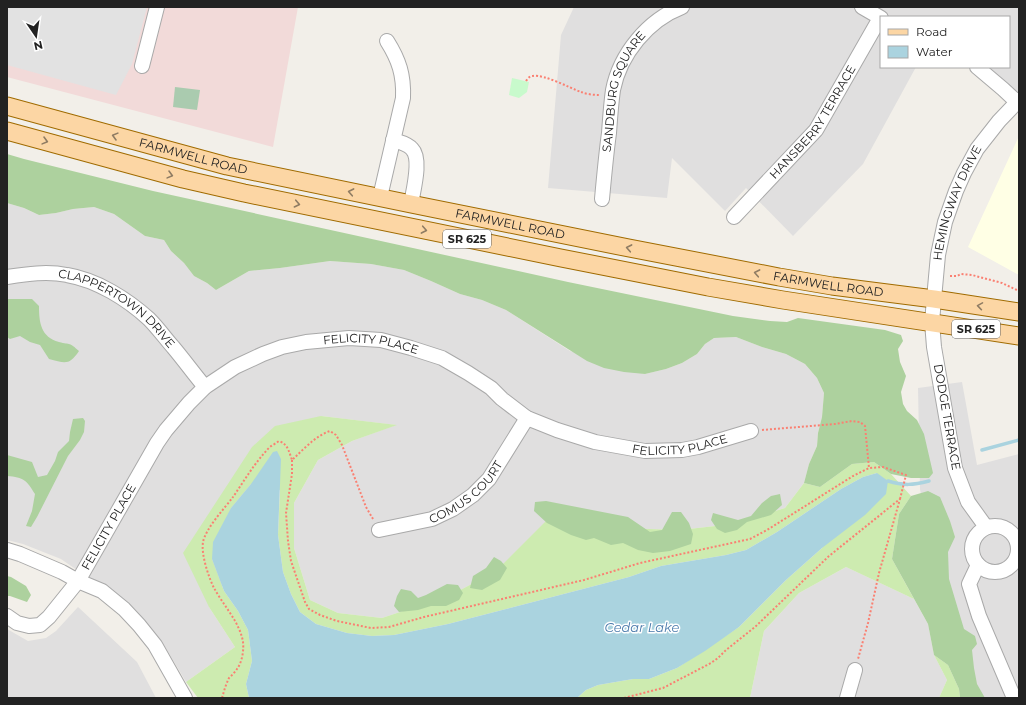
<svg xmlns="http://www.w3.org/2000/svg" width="1026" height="705" font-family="Montserrat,sans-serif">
<rect width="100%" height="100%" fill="#f2efe9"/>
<!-- residential -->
<g fill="#e0dfdf">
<path d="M574,7H1019V99L979,67H1009V17H881V67H916L863,164L793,236L746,188L725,211L672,158L667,198L548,188L561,35Z"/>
<path d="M7,203L24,208L39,215L56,213L73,209L94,207L114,214L145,236L164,240L171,251L184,263L194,276L207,283L216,290L249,271L280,268L330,261L371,264L404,270L431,281L460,294L482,300L506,310L570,351L645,374L666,369L682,363L697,354L705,344L714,338L736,337L762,347L786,354L805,364L817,378L824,393L822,417L818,433L817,446L809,464L804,483L785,508L733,524L680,530L618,528L496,571L451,595L382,618L338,613L310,600L294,548V503L318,460L352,441L396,425L321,416L209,607L235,647L186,682L164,645L135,612L106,590L61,559L23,544L7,540Z"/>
<path d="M962,382L977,465L1019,454V698H975L932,557L920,489L918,388Z"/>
<path d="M846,567L914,599L928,624L934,655L947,680L939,698H750L764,631L799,593Z"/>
<path d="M78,607L137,662L156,698H7V629L28,641L46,638L56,631Z"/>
</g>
<!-- commercial -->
<path fill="#f2dad9" d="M7,7H298L273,147L7,77Z"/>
<!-- education -->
<path fill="#ffffe5" d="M1019,136V275L968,247Z"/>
<!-- grass -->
<g fill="#cdebb0">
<path d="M321,416L397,425L352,441L318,460L294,503V548L310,600L338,613L382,618L451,595L496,571L551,516L618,528L680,530L733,524L785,508L804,483L820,487L852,464L874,462L891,474L911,496L899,514L892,559L914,599L846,567L799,593L764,631L750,698H577L586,690L598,685L633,679H649L677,668L739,627L786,580L822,548L877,473L863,477L841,489L777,532L746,550L726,555L661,566L629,577L448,624L394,635L372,636L347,633L316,624L300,612L291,594L283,572L278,535L280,490L251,484L231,508L212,559L224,591L238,611L248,630L252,661L246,684L249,698H198L186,682L235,647L209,607L183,553L252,447L275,426Z"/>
<path d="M934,655L948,665L959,689L960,698H939L947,680Z"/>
</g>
<!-- forest -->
<g fill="#add19e">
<path d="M7,154L24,159L153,191L568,282L733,316L770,321L787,322L798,318L885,330L901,335L903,341L898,349L900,362L906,376L901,392L903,404L907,411L917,420L924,434L933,473L929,478H911L891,474L874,462L852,464L820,487L804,483L809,464L817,446L818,433L822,417L824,393L817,378L805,364L786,354L762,347L736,337L714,338L705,344L697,354L682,363L666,369L645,374L624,372L604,368L587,361L506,310L482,300L460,294L431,281L404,270L371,264L330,261L280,268L249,271L216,290L207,283L194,276L184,263L171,251L164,240L145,236L114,214L94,207L73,209L56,213L39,215L24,208L7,203Z"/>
<path d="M7,299H32L39,306C39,323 41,337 59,342C71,345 69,342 79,351C69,366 65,363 49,359L40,345L30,342L20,336L10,339L7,337Z"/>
<path d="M83,418L85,421L84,432L80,440L68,456L37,517L31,527L26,526L32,511L35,494C27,481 24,477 7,476V455L32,462L38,477L47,475L55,461L58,452L69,441L70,432L73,419Z"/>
<path d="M928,491L940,497L950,521L955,537L948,552L949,579L964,629L975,636L977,644L972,650L974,668L977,684L985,698H960L959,689L948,665L934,655L928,624L892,559L899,514L911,496Z"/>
<path d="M780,494L782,505L771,515L747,522L737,530L725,533L717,529L711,520L713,513L738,520L751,516L762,503L771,496Z"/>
<path d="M546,501L628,517L650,532L662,530L672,512H681L689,523L693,534L691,544L670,551L653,553L638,550L623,543L611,545L594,538L586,540L571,535L547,523L534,511L535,502Z"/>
<path d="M494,557L501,561L507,568L500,580L482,590L470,588L473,576L486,568Z"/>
<path d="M7,576L11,577L26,586L31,595L27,602L10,596H7Z"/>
<path d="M447,584L458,585L463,593L459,600L446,606H431L418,610L399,612L394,606L397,596L401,589L411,591L418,598L426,595Z"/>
</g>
<!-- cemetery -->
<path fill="#aacbaf" d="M175,87L200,90L197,110L173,107Z"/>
<!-- park -->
<path fill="#c8facc" d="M512,78L529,82L527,92L519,98L509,95Z"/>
<!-- parking -->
<path fill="#e2e2e2" d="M7,7H147L132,64L116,95L7,65Z"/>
<!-- water -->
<path fill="#aad3df" d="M277,451L281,459L278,535L283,572L291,594L300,612L316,624L347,633L372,636L394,635L448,624L629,577L661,566L726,555L746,550L777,532L841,489L863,477L877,473L888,481L886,494L865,515L822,548L786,580L739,627L705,651L677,668L649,679H633L598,685L586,690L577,698H249L246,684L252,661L248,630L238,611L224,591L212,559L213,542L231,508L251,484L273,452Z"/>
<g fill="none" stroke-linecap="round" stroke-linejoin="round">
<!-- stream -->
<g stroke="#aad3df" stroke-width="3.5">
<path d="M982,450L1019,440"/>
<path d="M888,481C904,486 913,485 929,481"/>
</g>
<defs>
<g id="minor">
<path d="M862,7L881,18"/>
<path d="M142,66L157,7"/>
<path d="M977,67L1003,89L1019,104"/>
<path d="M393,140C399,142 407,143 412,149C422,159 413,191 411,204"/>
<path d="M380,197L403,98C404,75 399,60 387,41"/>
<path id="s1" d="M602,199C604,177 606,155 609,133C610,119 611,104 613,90C620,54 648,20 682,7"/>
<path id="s2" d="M734,217L816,130L880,18"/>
<path id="s3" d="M7,277C27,274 47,271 67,275C97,280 127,299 149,319C158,328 165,338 173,347C184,360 194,374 205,387"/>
<circle cx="995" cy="549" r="23"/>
<path id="s4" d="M986,527L968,502L955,468L934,347L932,322L934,299L938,255L945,222L956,191L964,173L977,149L999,121L1019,100"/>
<path id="s5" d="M379,530L432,519L453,509L473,495L489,479L527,418"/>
<path d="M7,550L20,554L62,572L78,581L102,591L124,609L139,625L155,645L185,698"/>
<path d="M978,565L969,584L979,616L1014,698"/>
<path id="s6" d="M7,616L17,623L29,626L40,625L49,617L78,581L157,443L166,430L189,403L205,387L235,367L263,354L282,347L306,342L349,338L381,340L411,348L442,358L468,373L491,388L502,399L527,418L557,430L595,442L645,451L682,450L698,447L751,431"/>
<path d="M847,698L855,670"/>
</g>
<g id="major">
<path id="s7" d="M7,106L227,166L411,204L629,248L779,277L832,286L934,299L1019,312"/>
<path d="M7,131L183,179L244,193L561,258L708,287L783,300L1019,336"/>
</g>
</defs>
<!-- minor casing -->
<use href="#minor" stroke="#a9a9a9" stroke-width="16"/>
<!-- major casing -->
<use href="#major" stroke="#a06b00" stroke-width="19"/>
<!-- path -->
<g stroke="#fa8072" stroke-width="2" stroke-dasharray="2 2" stroke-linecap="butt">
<path d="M526,81C528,78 530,76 533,76C544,74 570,88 581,92C586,94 593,95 599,95"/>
<path d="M950,276H957L961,274L972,275L1002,283L1019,291"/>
<path d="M762,430L835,424L852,421L860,422L865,426L869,468"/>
<path d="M292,460V474L286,513L288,541L291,561L305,602L309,609L320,615L337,621L371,628L389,627L424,617L584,580L640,563L750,539L767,530L853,476L869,468L883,467L906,475L900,499"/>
<path d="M222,698C224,691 226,684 229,678C232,675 235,672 237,669C242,662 244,651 243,642C240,622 222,604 213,586C208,575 201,554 203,542C206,528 224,509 233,497C244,481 254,464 267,450C270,446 275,444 279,441C288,444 289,452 292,460C303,450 315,436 330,431L336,435L342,445L366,507L373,519"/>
<path d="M624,698L663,688L711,663L718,658L726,650L755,627L829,556L900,499L879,573L868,623L858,659"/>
</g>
<!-- minor -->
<use href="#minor" stroke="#fff" stroke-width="14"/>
<!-- major -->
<use href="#major" stroke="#fcd6a4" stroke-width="17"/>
</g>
<!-- one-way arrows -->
<defs><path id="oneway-chevron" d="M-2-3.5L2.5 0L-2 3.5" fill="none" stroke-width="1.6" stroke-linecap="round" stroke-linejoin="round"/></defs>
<g stroke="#8f7c63">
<use href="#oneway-chevron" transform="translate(115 136) rotate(-165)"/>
<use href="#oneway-chevron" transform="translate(45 141) rotate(15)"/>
<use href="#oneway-chevron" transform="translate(170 175) rotate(15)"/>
<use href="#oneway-chevron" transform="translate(351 192) rotate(-169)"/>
<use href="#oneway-chevron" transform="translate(297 204) rotate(12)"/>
<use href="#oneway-chevron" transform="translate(424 230) rotate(11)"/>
<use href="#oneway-chevron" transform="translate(629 248) rotate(-169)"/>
<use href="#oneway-chevron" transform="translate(757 273) rotate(-169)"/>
<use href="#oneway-chevron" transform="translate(980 306) rotate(-171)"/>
</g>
<g text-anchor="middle" stroke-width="3" stroke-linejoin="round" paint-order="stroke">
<!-- shield labels -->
<g fill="#fff" stroke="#646464" stroke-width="1">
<rect x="443" y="230" width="48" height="18" rx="3"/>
<rect x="952" y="320" width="48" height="18" rx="3"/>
</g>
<g font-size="11" font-weight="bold" fill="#222">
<text x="467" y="243">SR 625</text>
<text x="976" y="333">SR 625</text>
</g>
<!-- street labels -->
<g font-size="12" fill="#222" stroke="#fff">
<text dy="4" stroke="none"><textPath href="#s1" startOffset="111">SANDBURG SQUARE</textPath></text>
<text dy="4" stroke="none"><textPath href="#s2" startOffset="124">HANSBERRY TERRACE</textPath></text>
<text dy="4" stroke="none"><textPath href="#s7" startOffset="193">FARMWELL ROAD</textPath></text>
<text dy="4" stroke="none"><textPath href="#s4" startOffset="338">HEMINGWAY DRIVE</textPath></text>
<text dy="4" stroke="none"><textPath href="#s7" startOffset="517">FARMWELL ROAD</textPath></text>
<text dy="4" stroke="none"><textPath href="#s7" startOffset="841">FARMWELL ROAD</textPath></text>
<text dy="4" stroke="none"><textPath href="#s3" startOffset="121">CLAPPERTOWN DRIVE</textPath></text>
<text dy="4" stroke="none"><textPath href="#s6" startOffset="504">FELICITY PLACE</textPath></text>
<text transform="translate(947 417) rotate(80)" y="4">DODGE TERRACE</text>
<text dy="4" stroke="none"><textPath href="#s6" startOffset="840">FELICITY PLACE</textPath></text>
<text dy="4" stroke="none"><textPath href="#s5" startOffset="98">COMUS COURT</textPath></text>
<text dy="4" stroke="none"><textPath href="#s6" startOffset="156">FELICITY PLACE</textPath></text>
</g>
<!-- water labels -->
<g font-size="13" font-style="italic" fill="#4a7aab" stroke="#fff">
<text x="642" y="632">Cedar Lake</text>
</g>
</g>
<!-- border -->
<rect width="1026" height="705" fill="none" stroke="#222222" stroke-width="16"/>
<!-- legend -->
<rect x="880" y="16" width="130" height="52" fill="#ffffff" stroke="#a7a7a7"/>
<rect x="888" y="29" width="20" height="6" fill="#fcd6a4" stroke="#a7a7a7"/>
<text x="916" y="36" font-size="12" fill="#222222">Road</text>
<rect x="888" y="46" width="20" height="12" fill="#aad3df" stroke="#a7a7a7"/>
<text x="916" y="56" font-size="12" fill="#222222">Water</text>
<!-- north arrow -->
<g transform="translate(36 36) rotate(167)" stroke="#ffffff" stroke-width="3" paint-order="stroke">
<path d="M0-3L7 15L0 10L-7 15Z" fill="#222222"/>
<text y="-6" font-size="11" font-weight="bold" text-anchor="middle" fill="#222222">N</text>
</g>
</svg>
